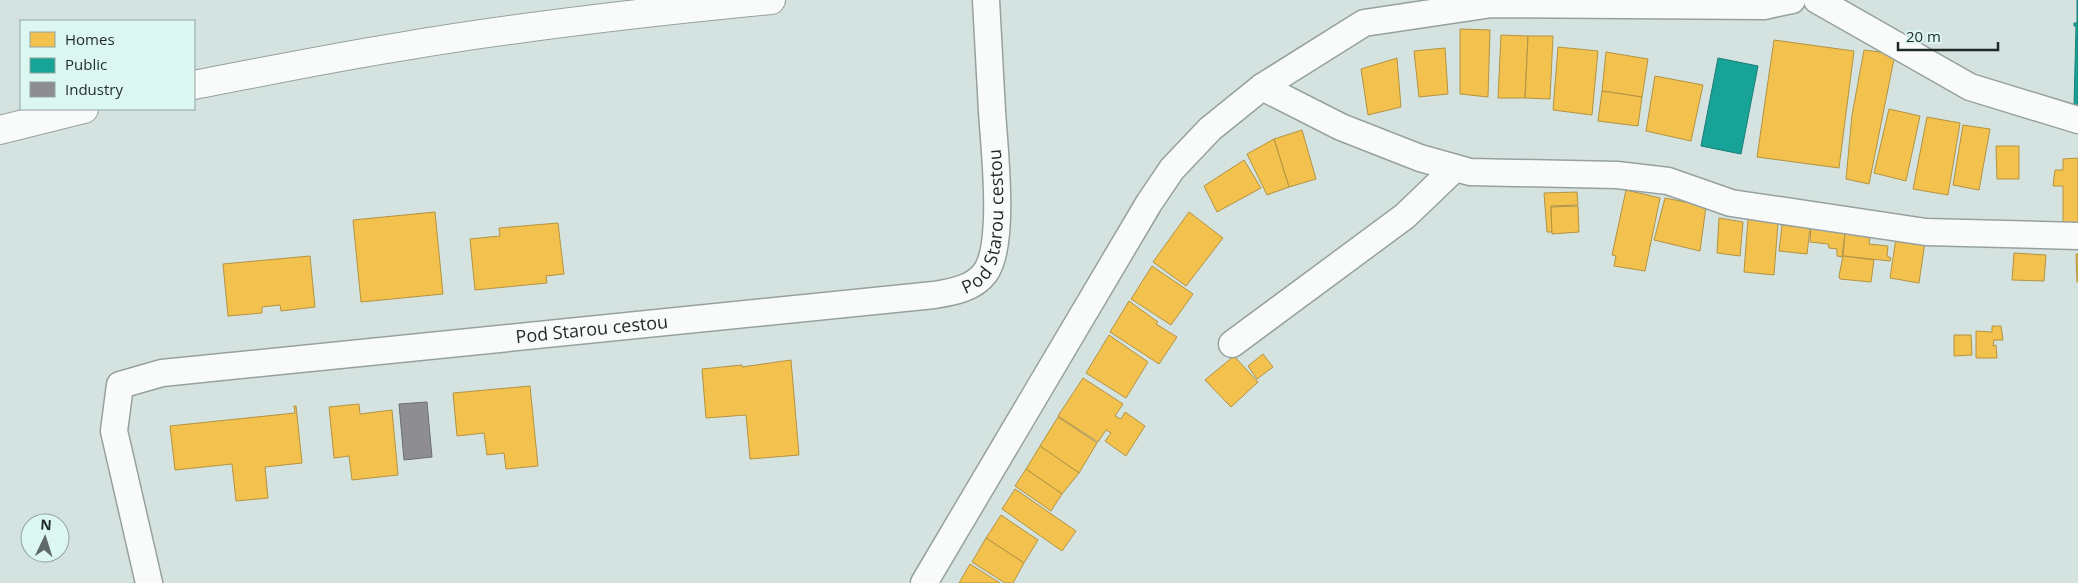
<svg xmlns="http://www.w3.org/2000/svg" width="2078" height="583" font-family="'Open Sans',sans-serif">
<rect width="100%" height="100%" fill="#d5e3e0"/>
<!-- homes -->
<g fill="#f2c14e" stroke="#b39342">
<path d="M1460,29L1490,30L1488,97L1460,94Z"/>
<path d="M1501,35L1528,36L1525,98H1498Z"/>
<path d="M1528,36H1553L1550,99L1525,98Z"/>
<path d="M1774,40L1854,51L1839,168L1757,157Z"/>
<path d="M1558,47L1598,51L1592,115L1553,110Z"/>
<path d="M1445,48L1448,94L1419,97L1414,51Z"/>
<path d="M1864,50L1895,54L1869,184L1846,179L1852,115Z"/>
<path d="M1606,52L1648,59L1642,97L1602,91Z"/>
<path d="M1397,58L1401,107L1368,115L1361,69Z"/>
<path d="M1655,76L1703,85L1691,141L1646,131Z"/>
<path d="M1602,91L1642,97L1638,126L1598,121Z"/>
<path d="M1889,109L1920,116L1906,181L1874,173Z"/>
<path d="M1927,117L1960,123L1948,195L1913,189Z"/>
<path d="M1963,125L1990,129L1979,190L1953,185Z"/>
<path d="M1302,130L1316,179L1289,187L1274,139Z"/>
<path d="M1274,139L1289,187L1267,195L1247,154Z"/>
<path d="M1996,146H2019V179H1997Z"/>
<path d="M2078,158V224L2063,223V186H2053L2055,170H2063V159Z"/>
<path d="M1244,160L1261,188L1217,212L1204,186Z"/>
<path d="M1626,190L1660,198L1645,271L1614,266L1616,256L1612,255Z"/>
<path d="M1577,192L1578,205L1551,206L1552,232H1547L1544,193Z"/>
<path d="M1665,198L1706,206L1700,251L1654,240Z"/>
<path d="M1578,206L1579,232L1552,234L1551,207Z"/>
<path d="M435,212L443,294L361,302L353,220Z"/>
<path d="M1189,212L1223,238L1186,286L1153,262Z"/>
<path d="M1719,218L1743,222L1740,256L1717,253Z"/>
<path d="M1748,219L1778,223L1774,275L1744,272Z"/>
<path d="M558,223L564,274L546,276L547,283L475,290L470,239L500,236L499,228Z"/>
<path d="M1782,225L1810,228L1807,254L1779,251Z"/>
<path d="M1811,228L1845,233L1842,257L1837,256V249L1829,248L1828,244L1810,242Z"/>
<path d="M1845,233L1870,236L1869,244L1888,246L1887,256L1891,258L1890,261L1843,256Z"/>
<path d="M1896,238L1925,242L1919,283L1890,278Z"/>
<path d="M2014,253L2046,255L2044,281L2012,280Z"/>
<path d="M2076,254H2078V282H2077Z"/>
<path d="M310,256L315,307L281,311L280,305L262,307V313L228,316L223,264Z"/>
<path d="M1843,256L1874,260L1871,282L1840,279L1839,276Z"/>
<path d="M1152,266L1193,294L1171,325L1131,299Z"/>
<path d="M1129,301L1158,322L1156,324L1177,337L1159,364L1110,332Z"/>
<path d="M1992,326H2001L2003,340H1994L1993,346L1996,345L1997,358H1976V331L1992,332Z"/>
<path d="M1109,335L1148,362L1126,398L1086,373Z"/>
<path d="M1954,335H1971L1972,355L1954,356Z"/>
<path d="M1263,354L1273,367L1257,379L1248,366Z"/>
<path d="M1234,356L1258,382L1231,407L1205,380Z"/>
<path d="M791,360L799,455L750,459L746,415L706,418L702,369L742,365V367Z"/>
<path d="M1083,378L1123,404L1115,416L1121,419L1125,412L1145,426L1126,456L1105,441L1111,433L1106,430L1098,442L1058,416Z"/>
<path d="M530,386L538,466L506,469L504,453L487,455L484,433L457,436L453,393Z"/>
<path d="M359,404L360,414L392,410L398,475L352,480L349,456L334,458L329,407Z"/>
<path d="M294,406H296L302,463L265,467L268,498L236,501L232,464L175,470L170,426L295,413Z"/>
<path d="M1058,417L1097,443L1079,473L1040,446Z"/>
<path d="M1040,446L1079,473L1062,494L1026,469Z"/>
<path d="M1026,469L1062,494L1051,511L1015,486Z"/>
<path d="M1015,489L1076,531L1062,551L1002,509Z"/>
<path d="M1001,515L1038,540L1024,563L986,538Z"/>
<path d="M986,538L1024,563L1013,583H1005L972,562Z"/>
<path d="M970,564L1000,583H959Z"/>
</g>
<!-- public -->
<g fill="#17a398" stroke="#197e76">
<path d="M2077,0H2078V107H2074L2076,26H2074V23H2077Z"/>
<path d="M1718,58L1758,66L1741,154L1701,146Z"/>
</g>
<!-- industry -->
<path fill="#8d8d92" stroke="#6c6f72" d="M427,402L432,457L404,460L399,404Z"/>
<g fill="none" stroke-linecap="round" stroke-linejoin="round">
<defs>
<g id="minor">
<path d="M1817,0L1970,87L2078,120"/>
<path d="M1262,87L1341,127L1420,158L1470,172L1617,175L1668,181L1731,203L1926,232L2078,236"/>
<path d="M1232,344L1405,216L1455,168"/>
<path id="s1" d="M149,583L114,431L120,385L162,373L934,295C952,292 973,289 985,273C1006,245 994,146 992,111C990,74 988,37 986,0"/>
<path d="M924,583L1149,203L1172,169L1210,129L1262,87L1364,23L1492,4L1764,6L1792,0"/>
</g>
<g id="secondary">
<path d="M194,85C262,72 330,58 399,47C522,26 646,12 771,0"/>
<path d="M0,130L84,109"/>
</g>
</defs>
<!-- minor casing -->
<use href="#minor" stroke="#96a19f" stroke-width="29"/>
<!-- secondary casing -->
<use href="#secondary" stroke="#96a19f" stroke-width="30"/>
<!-- minor -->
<use href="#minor" stroke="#f9fbfa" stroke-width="26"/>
<!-- secondary -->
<use href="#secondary" stroke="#f9fbfa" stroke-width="28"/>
</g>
<g text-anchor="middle" stroke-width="5" stroke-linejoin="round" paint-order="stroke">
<!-- street labels -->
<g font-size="18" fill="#1f2927" stroke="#dcf6f1">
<text dy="6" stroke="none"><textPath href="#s1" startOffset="1128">Pod Starou cestou</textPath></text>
<text dy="6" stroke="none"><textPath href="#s1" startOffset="678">Pod Starou cestou</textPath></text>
</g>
</g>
<!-- legend -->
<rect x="20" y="20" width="175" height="90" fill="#dcf6f1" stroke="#90a4a0"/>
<rect x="30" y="32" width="25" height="15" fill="#f2c14e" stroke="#90a4a0"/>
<text x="65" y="45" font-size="15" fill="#1f2927">Homes</text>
<rect x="30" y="58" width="25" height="15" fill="#17a398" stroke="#90a4a0"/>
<text x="65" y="70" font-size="15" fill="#1f2927">Public</text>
<rect x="30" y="82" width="25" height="15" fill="#8d8d92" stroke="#90a4a0"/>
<text x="65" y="95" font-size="15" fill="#1f2927">Industry</text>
<!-- north arrow -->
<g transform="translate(45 538) rotate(4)"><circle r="24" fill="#dcf6f1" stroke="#90a4a0"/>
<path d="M0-4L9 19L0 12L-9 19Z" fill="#5f6a68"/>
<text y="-8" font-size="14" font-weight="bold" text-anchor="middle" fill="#1f2927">N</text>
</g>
<!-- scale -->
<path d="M1898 42v8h100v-8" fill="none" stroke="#1f2927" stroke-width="2.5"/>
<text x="1906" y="42" font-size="15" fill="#1f2927" stroke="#dcf6f1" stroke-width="4" paint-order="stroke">20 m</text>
</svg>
